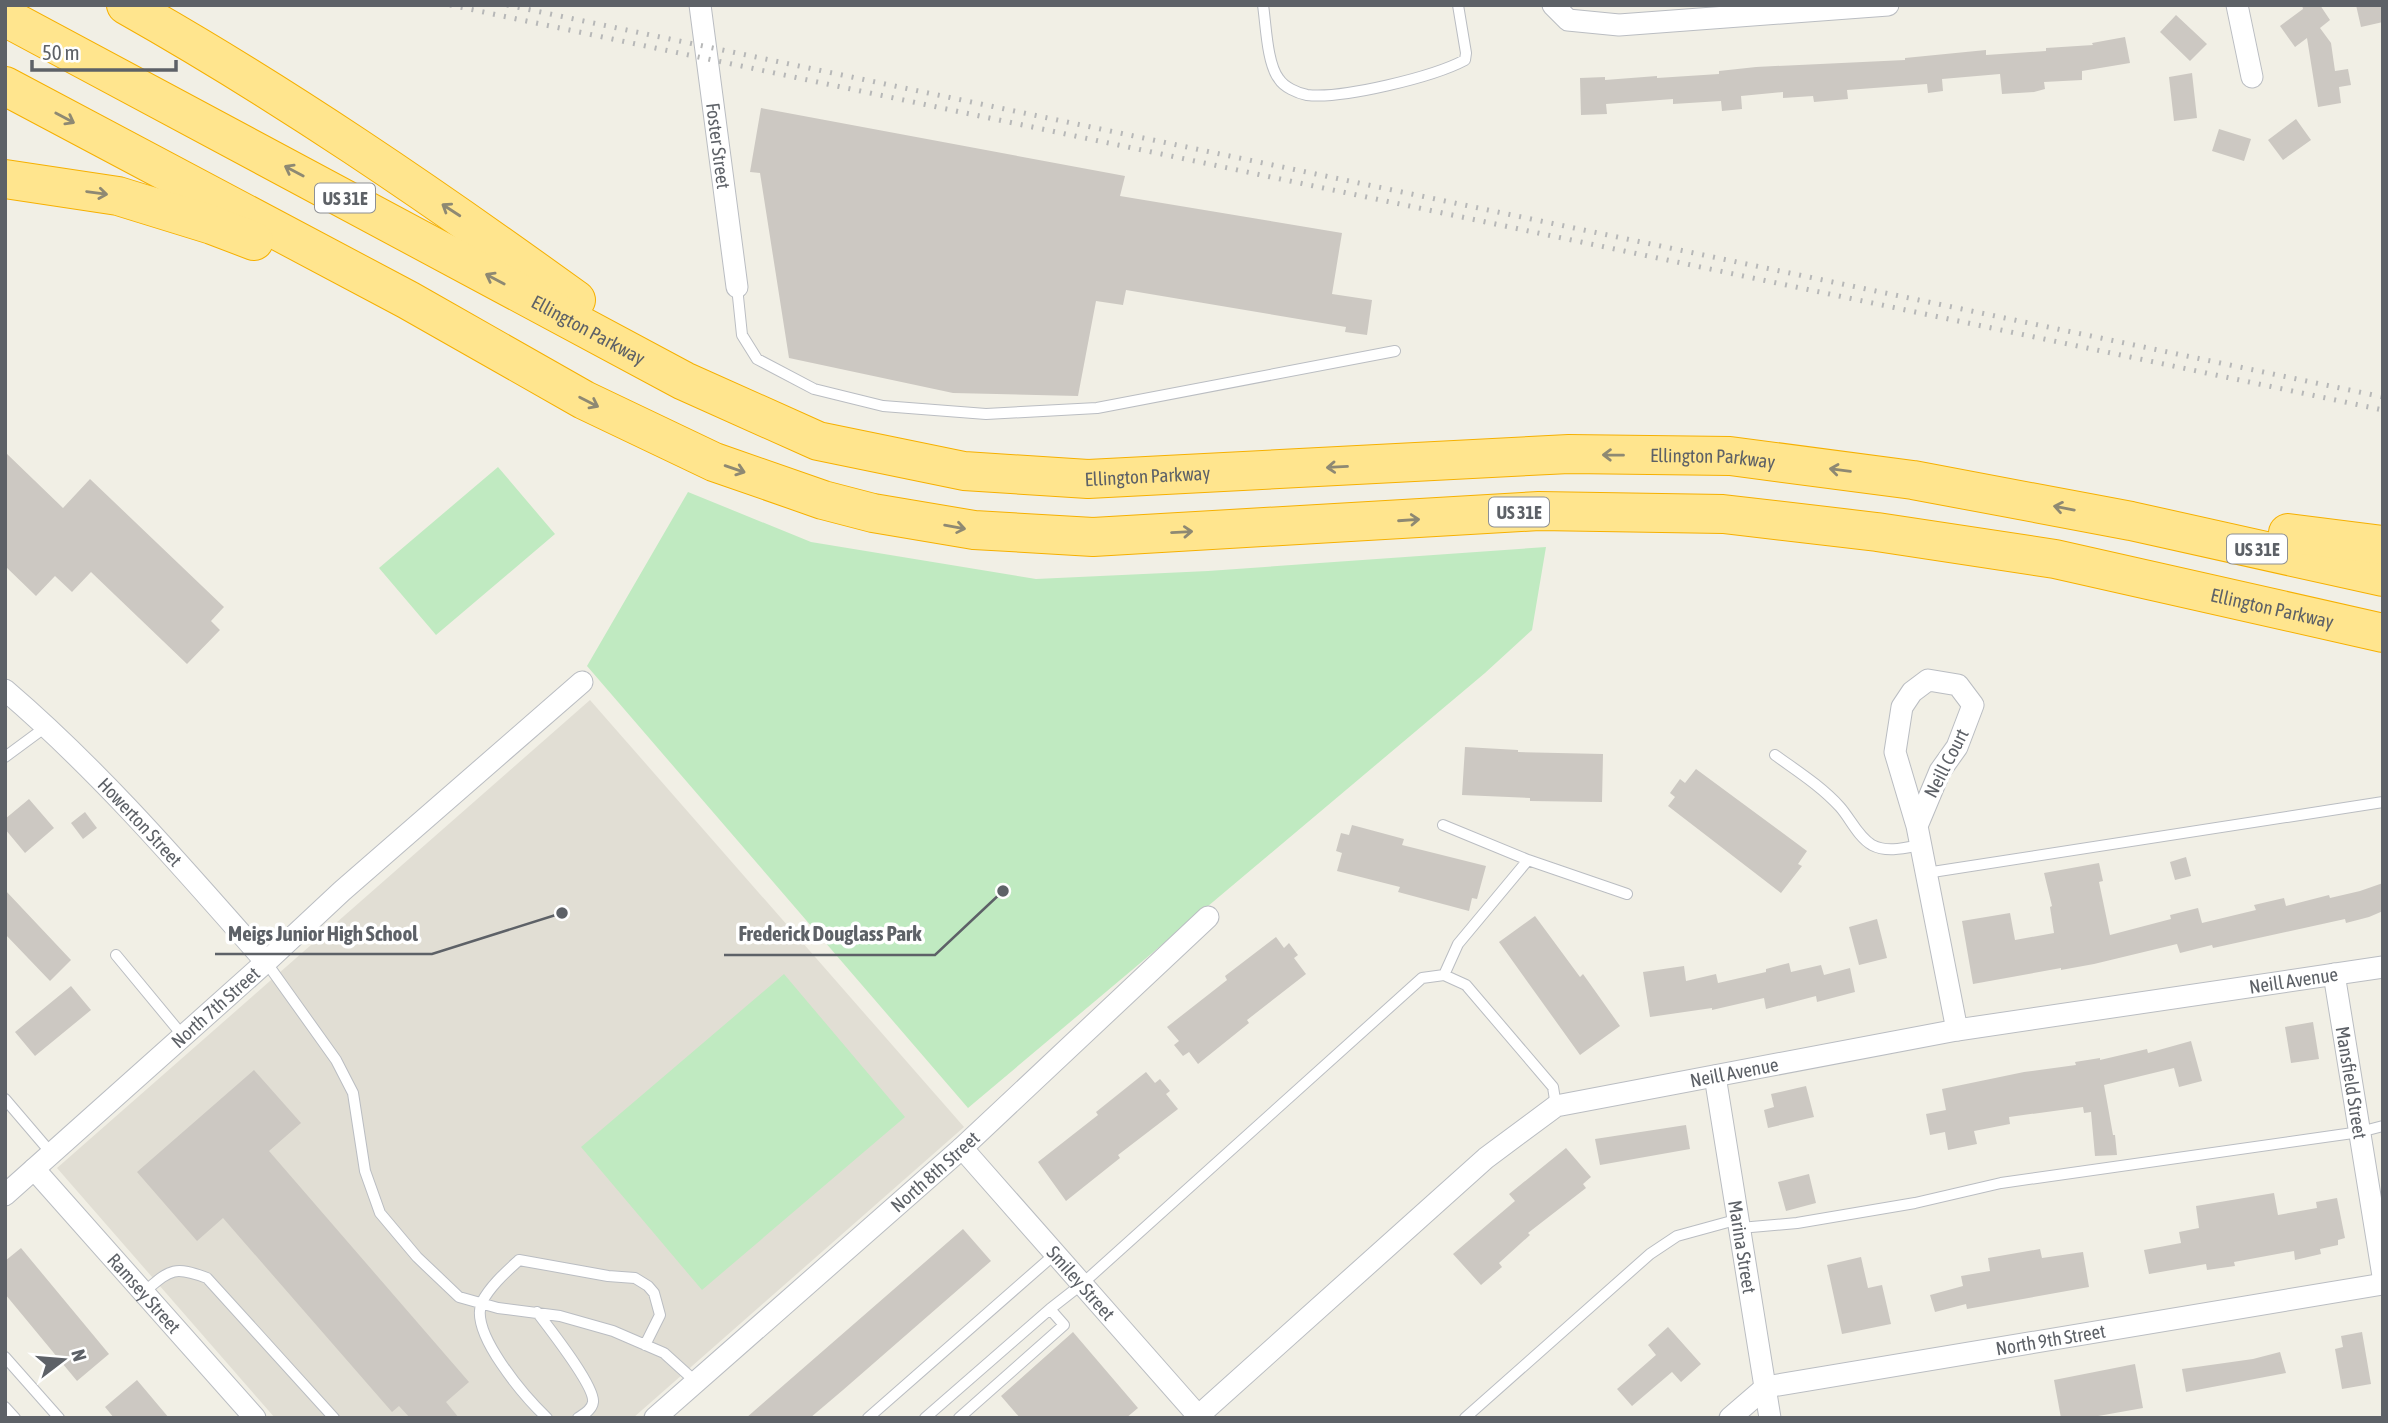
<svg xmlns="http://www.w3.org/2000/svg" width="2388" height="1423" font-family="'Asap Condensed',sans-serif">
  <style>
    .education { fill: #e1ded4 }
    .green { fill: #c0eac1 }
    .building { fill: #ccc8c2 }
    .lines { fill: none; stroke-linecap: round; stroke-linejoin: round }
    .service-casing { stroke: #babdc2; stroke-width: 12 }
    .minor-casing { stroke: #babdc2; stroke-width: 23 }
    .motorway-casing { stroke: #f6b000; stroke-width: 40 }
    .service { stroke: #fff; stroke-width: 10 }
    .minor { stroke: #fff; stroke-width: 21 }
    .motorway { stroke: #ffe58e; stroke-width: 38 }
    .rail { stroke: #b7b8b8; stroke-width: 5; stroke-dasharray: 2 9; stroke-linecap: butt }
    .oneway { stroke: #8e8973 }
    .labels { text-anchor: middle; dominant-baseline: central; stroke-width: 7; stroke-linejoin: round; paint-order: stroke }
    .shield { fill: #fff; stroke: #8e9095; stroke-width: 2 }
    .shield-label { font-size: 18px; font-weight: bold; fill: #5d6167 }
    .street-label { font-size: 19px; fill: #5d6167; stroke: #fff }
    .leader { fill: none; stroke: #5d6167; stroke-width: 2.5 }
    .callout-dot { fill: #5d6167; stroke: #fff; stroke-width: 2.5 }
    .callout-label { font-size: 21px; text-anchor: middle; font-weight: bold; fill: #5d6167; stroke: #fff; stroke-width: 7; stroke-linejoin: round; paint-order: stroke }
  </style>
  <rect width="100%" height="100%" fill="#f1efe5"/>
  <path class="education" d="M590,700L964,1127L633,1418H275L57,1168Z"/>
  <path class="green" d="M498,467L555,534L436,635L379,568Z
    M688,492L811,542L1036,579L1208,571L1546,547L1532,630L1485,673L968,1108L587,666Z
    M784,974L905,1117L702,1290L581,1147Z"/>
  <path class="building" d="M2302,5L2306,7L2320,5L2330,20L2320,28L2331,43L2335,71L2348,69L2351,85L2339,87L2341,103L2318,107L2307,38L2295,47L2280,26L2303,9Z
    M2356,5H2383V22L2361,27Z
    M2176,15L2207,44L2190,61L2160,32Z
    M2125,37L2130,63L2082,71V80L2044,82L2045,89L2034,92L2002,94L2000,74L1942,79L1943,91L1928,93L1927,84L1847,90L1848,99L1814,102L1813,96L1783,98V92L1741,96L1742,109L1722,111L1721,101L1673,104V99L1606,104L1607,114L1581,115L1580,78L1605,77V80L1657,76V78L1719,74V71L1756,67L1905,60V58L1986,50V55L2046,51V48L2093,45L2092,43Z
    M2192,73L2197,118L2174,121L2169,77Z
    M761,108L1125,176L1120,196L1342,233L1332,294L1372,300L1367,335L1345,332L1346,327L1126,290L1123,305L1096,301L1078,396L953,393L789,358L760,173L750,172Z
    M2296,119L2311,140L2283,160L2268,140Z
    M2219,129L2251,139L2244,161L2212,151Z
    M5,452L63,508L90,479L224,607L211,621L220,630L187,664L91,572L72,592L55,576L36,596L5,566Z
    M1465,747L1518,750V752L1603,754L1602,802L1530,801V798L1462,795Z
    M1696,769L1807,851L1798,864L1802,866L1781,893L1668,806L1675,797L1670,793L1680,779L1685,783Z
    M29,799L54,828L25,853L5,829V819Z
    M85,812L97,828L83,839L71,823Z
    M1352,825L1404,839L1402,845L1486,866L1477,899L1472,898L1469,911L1398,892L1400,887L1337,871L1342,853L1336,851L1341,833L1349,835Z
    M2186,857L2191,876L2175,880L2170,862Z
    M2099,863L2103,881L2099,882L2110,935L2171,919L2170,915L2198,908L2202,923L2256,910L2254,905L2284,898L2286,906L2329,895L2330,898L2360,891L2383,883V911L2369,917L2346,923L2345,919L2213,948L2212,945L2180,953L2177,944L2094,964L2061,970V968L1973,984L1962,921L2010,913L2015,940L2054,933L2050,907L2052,906L2044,873Z
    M5,890L71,960L50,981L5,934Z
    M1535,916L1580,977L1583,974L1620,1026L1580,1055L1499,942Z
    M1877,919L1887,958L1859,965L1849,927Z
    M1276,937L1284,948L1289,943L1298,955L1294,958L1306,974L1247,1020L1249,1023L1198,1064L1189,1052L1183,1056L1174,1045L1179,1041L1167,1027L1227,980L1225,976Z
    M1789,963L1791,972L1821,965L1824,975L1850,968L1855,992L1817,1002L1816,996L1766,1009L1764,998L1712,1010V1008L1650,1017L1643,972L1684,966L1686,981L1716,974L1718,983L1766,972V969Z
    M71,986L91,1010L35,1056L15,1032Z
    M2313,1022L2319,1059L2291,1063L2285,1027Z
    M2191,1041L2202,1081L2179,1087L2174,1068L2104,1085L2113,1135H2115L2117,1155L2095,1156L2091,1112L2084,1113L2083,1107L2009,1117L2010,1124L1974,1131L1977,1144L1948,1150L1945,1132L1930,1135L1926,1114L1946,1110L1942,1089L2024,1072L2076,1065L2075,1062L2100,1058V1060L2147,1049L2148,1053Z
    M254,1070L301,1123L269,1151L469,1382L446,1402L459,1418H410L399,1406L392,1412L223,1218L197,1241L137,1172Z
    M1146,1072L1155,1083L1160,1079L1170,1091L1166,1094L1178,1109L1118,1155L1120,1158L1066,1201L1038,1162L1098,1115L1096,1112Z
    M1806,1086L1814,1117L1768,1128L1764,1110L1774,1107L1771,1094Z
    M1686,1125L1690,1149L1600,1165L1595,1139Z
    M1566,1148L1591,1177L1583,1184L1586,1188L1528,1233L1530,1235L1499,1263L1502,1267L1481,1285L1453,1254L1515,1201L1509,1194Z
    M1809,1174L1816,1203L1786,1211L1778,1182Z
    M2274,1193L2278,1215L2317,1208L2316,1202L2337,1198L2345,1238L2338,1240V1245L2320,1249L2321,1254L2295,1260L2294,1251L2234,1262L2235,1266L2207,1270L2206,1264L2149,1274L2144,1250L2181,1243L2179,1232L2199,1228L2196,1206Z
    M963,1229L991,1261L843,1390L810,1418H746Z
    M21,1248L109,1354L77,1381L5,1294V1261Z
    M2040,1249L2042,1258L2083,1252L2089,1287L1967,1309L1966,1304L1935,1312L1930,1295L1963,1286L1961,1276L1990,1271L1988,1258Z
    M1861,1257L1868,1288L1882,1285L1891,1324L1842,1334L1827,1265Z
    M1668,1327L1701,1364L1681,1382L1672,1372L1632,1406L1617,1389L1656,1355L1648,1345Z
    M1073,1332L1138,1408L1126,1418H1020L1001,1396Z
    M2362,1332L2371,1384L2342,1389L2335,1349L2343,1347L2341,1336Z
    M2280,1352L2286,1373L2186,1392L2182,1369L2253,1359Z
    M2135,1364L2143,1408L2087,1418H2061L2054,1380Z
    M137,1380L169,1418H114L105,1407Z"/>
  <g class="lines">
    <g class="service-casing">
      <path id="service" d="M1263,5C1266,25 1267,64 1279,79C1284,87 1297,93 1307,95C1343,99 1433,77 1465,60L1466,53L1458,5
        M737,287L742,335L757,359L814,389L883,406L986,414L1097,408L1395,351
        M1775,755C1797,771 1821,786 1840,807C1850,818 1858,837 1872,845C1887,853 1905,848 1920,845
        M5,757L47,726
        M1443,825L1528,860
        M1926,873L2383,802
        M116,955L183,1036
        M266,962L336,1060L353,1093L365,1171L380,1213L417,1257L459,1297L498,1308L560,1316L613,1331L664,1353L696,1382
        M1444,975L1458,944L1528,860L1627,894
        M5,1099L52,1154
        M1740,1228L1797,1223L1915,1203L2001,1183L2360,1132L2383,1126
        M144,1292C170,1270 173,1265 207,1278L334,1418
        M537,1312C549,1328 595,1386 593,1402C592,1410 584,1414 578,1418
        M5,1357L59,1418
        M5,1407L15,1418
        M547,1418C526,1398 468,1332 482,1302C490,1286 506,1272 519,1260L608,1276L635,1278L648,1286L654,1293L660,1315L645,1345
        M868,1418L1055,1254
        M925,1418L1050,1309
        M959,1418L1064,1325L1050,1309L1082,1284L1422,978L1444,975L1466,985L1553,1087L1556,1106
        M1465,1418L1650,1254L1677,1236L1739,1219"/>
    </g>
    <g class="minor-casing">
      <g id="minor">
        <path id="s1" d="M700,5L737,287"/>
        <path d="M1553,5L1568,20L1619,25L1888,5"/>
        <path d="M2237,5L2252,77"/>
        <path id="s2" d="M5,690C101,772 183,868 266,962"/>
        <path d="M1917,826L1895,752L1902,707L1912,692L1928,680L1958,685L1973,705L1957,747L1940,771L1917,826L1957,1030"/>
        <path id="s3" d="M2334,974L2383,1276"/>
        <path id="s4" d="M1715,1076L1770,1418"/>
        <path id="s5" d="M962,1148L1200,1418"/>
        <path id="s6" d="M34,1169L255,1418"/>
        <path id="s7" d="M5,1195L266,962L342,891L582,682"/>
        <path id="s8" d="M655,1418L962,1148L1208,917"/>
        <path id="s9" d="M1196,1418L1486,1158L1556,1106L1957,1030L2383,967"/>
        <path id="s10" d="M1730,1418L1766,1387L2383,1284"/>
      </g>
    </g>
    <g class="motorway-casing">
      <g id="motorway">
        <path d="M126,5C282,93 431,195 576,300"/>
        <path id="s11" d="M5,17L684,381L818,441L964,471L1088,479L1569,454L1730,456L1913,480L2131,521L2383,577"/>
        <path id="s12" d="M5,86L408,300L584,400L714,462L823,500L873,513L974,530L1093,537L1539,511L1723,514L1877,532L2055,559L2383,633"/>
        <path d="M5,179L118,196L212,225L254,241"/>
        <path d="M2288,533L2383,545"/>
      </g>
    </g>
    <use href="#service" class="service"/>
    <use href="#minor" class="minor"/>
    <use href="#motorway" class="motorway"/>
    <path class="rail" d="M450,5L2383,410
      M507,5L2383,397"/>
  </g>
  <defs><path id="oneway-shaft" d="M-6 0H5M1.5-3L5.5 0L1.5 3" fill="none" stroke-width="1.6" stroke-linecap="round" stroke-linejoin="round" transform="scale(1.75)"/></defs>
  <g class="oneway">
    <use href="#oneway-shaft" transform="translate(65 118) rotate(28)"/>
    <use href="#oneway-shaft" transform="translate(294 171) rotate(-152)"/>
    <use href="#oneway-shaft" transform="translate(97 193) rotate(8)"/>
    <use href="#oneway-shaft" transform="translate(451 210) rotate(-147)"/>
    <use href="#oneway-shaft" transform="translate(495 279) rotate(-152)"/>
    <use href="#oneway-shaft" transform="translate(589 402) rotate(27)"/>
    <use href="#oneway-shaft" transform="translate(1613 455) rotate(-179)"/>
    <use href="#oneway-shaft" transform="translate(1337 467) rotate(177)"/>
    <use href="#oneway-shaft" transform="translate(735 469) rotate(19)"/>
    <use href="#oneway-shaft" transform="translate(1840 470) rotate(-173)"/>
    <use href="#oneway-shaft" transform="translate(2064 508) rotate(-169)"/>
    <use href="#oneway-shaft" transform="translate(1409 520) rotate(-4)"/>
    <use href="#oneway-shaft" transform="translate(955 527) rotate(10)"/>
    <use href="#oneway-shaft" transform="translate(1182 532) rotate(-3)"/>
  </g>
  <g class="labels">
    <g class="shield">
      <rect x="315" y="183.5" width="60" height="29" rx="5"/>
      <rect x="1489" y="497.5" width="60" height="29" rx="5"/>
      <rect x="2227" y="534.5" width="60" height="29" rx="5"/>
    </g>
    <g class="shield-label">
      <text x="345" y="198">US 31E</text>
      <text x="1519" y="512">US 31E</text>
      <text x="2257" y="549">US 31E</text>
    </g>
    <g class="street-label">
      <text stroke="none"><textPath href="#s1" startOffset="142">Foster Street</textPath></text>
      <text stroke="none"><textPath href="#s11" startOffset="662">Ellington Parkway</textPath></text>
      <text stroke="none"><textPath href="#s11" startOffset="1816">Ellington Parkway</textPath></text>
      <text stroke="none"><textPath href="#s11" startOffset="1250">Ellington Parkway</textPath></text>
      <text stroke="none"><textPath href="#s12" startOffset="2380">Ellington Parkway</textPath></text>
      <text transform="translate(1946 763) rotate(-63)">Neill Court</text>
      <text stroke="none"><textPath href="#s2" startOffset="189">Howerton Street</textPath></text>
      <text stroke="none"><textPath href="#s9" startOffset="1225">Neill Avenue</textPath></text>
      <text stroke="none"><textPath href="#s7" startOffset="282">North 7th Street</textPath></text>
      <text stroke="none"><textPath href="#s9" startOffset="658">Neill Avenue</textPath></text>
      <text stroke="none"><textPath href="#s3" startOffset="110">Mansfield Street</textPath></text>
      <text stroke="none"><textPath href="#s8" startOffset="373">North 8th Street</textPath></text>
      <text stroke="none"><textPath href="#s4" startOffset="173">Marina Street</textPath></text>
      <text stroke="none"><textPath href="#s5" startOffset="180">Smiley Street</textPath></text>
      <text stroke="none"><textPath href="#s6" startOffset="166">Ramsey Street</textPath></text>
      <text stroke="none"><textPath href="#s10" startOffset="336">North 9th Street</textPath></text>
    </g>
  </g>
  <path class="leader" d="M562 913L432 954H215M1003 891L935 955H724"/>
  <g class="callout-dot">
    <circle cx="562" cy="913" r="7"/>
    <circle cx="1003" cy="891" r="7"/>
  </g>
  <g class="callout-label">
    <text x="323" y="941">Meigs Junior High School</text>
    <text x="830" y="941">Frederick Douglass Park</text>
  </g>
  <rect width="2388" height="1423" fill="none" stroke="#5d6167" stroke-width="14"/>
  <g transform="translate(63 1360) rotate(74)" stroke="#ffffff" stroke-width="5" paint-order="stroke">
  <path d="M0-5L12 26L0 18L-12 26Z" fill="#5d6167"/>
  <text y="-10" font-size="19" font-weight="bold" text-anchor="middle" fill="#5d6167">N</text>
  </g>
  <path d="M32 60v10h144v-10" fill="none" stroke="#5d6167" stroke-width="3.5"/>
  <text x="42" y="60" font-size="21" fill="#5d6167" stroke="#ffffff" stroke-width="5" paint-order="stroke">50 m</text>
</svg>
